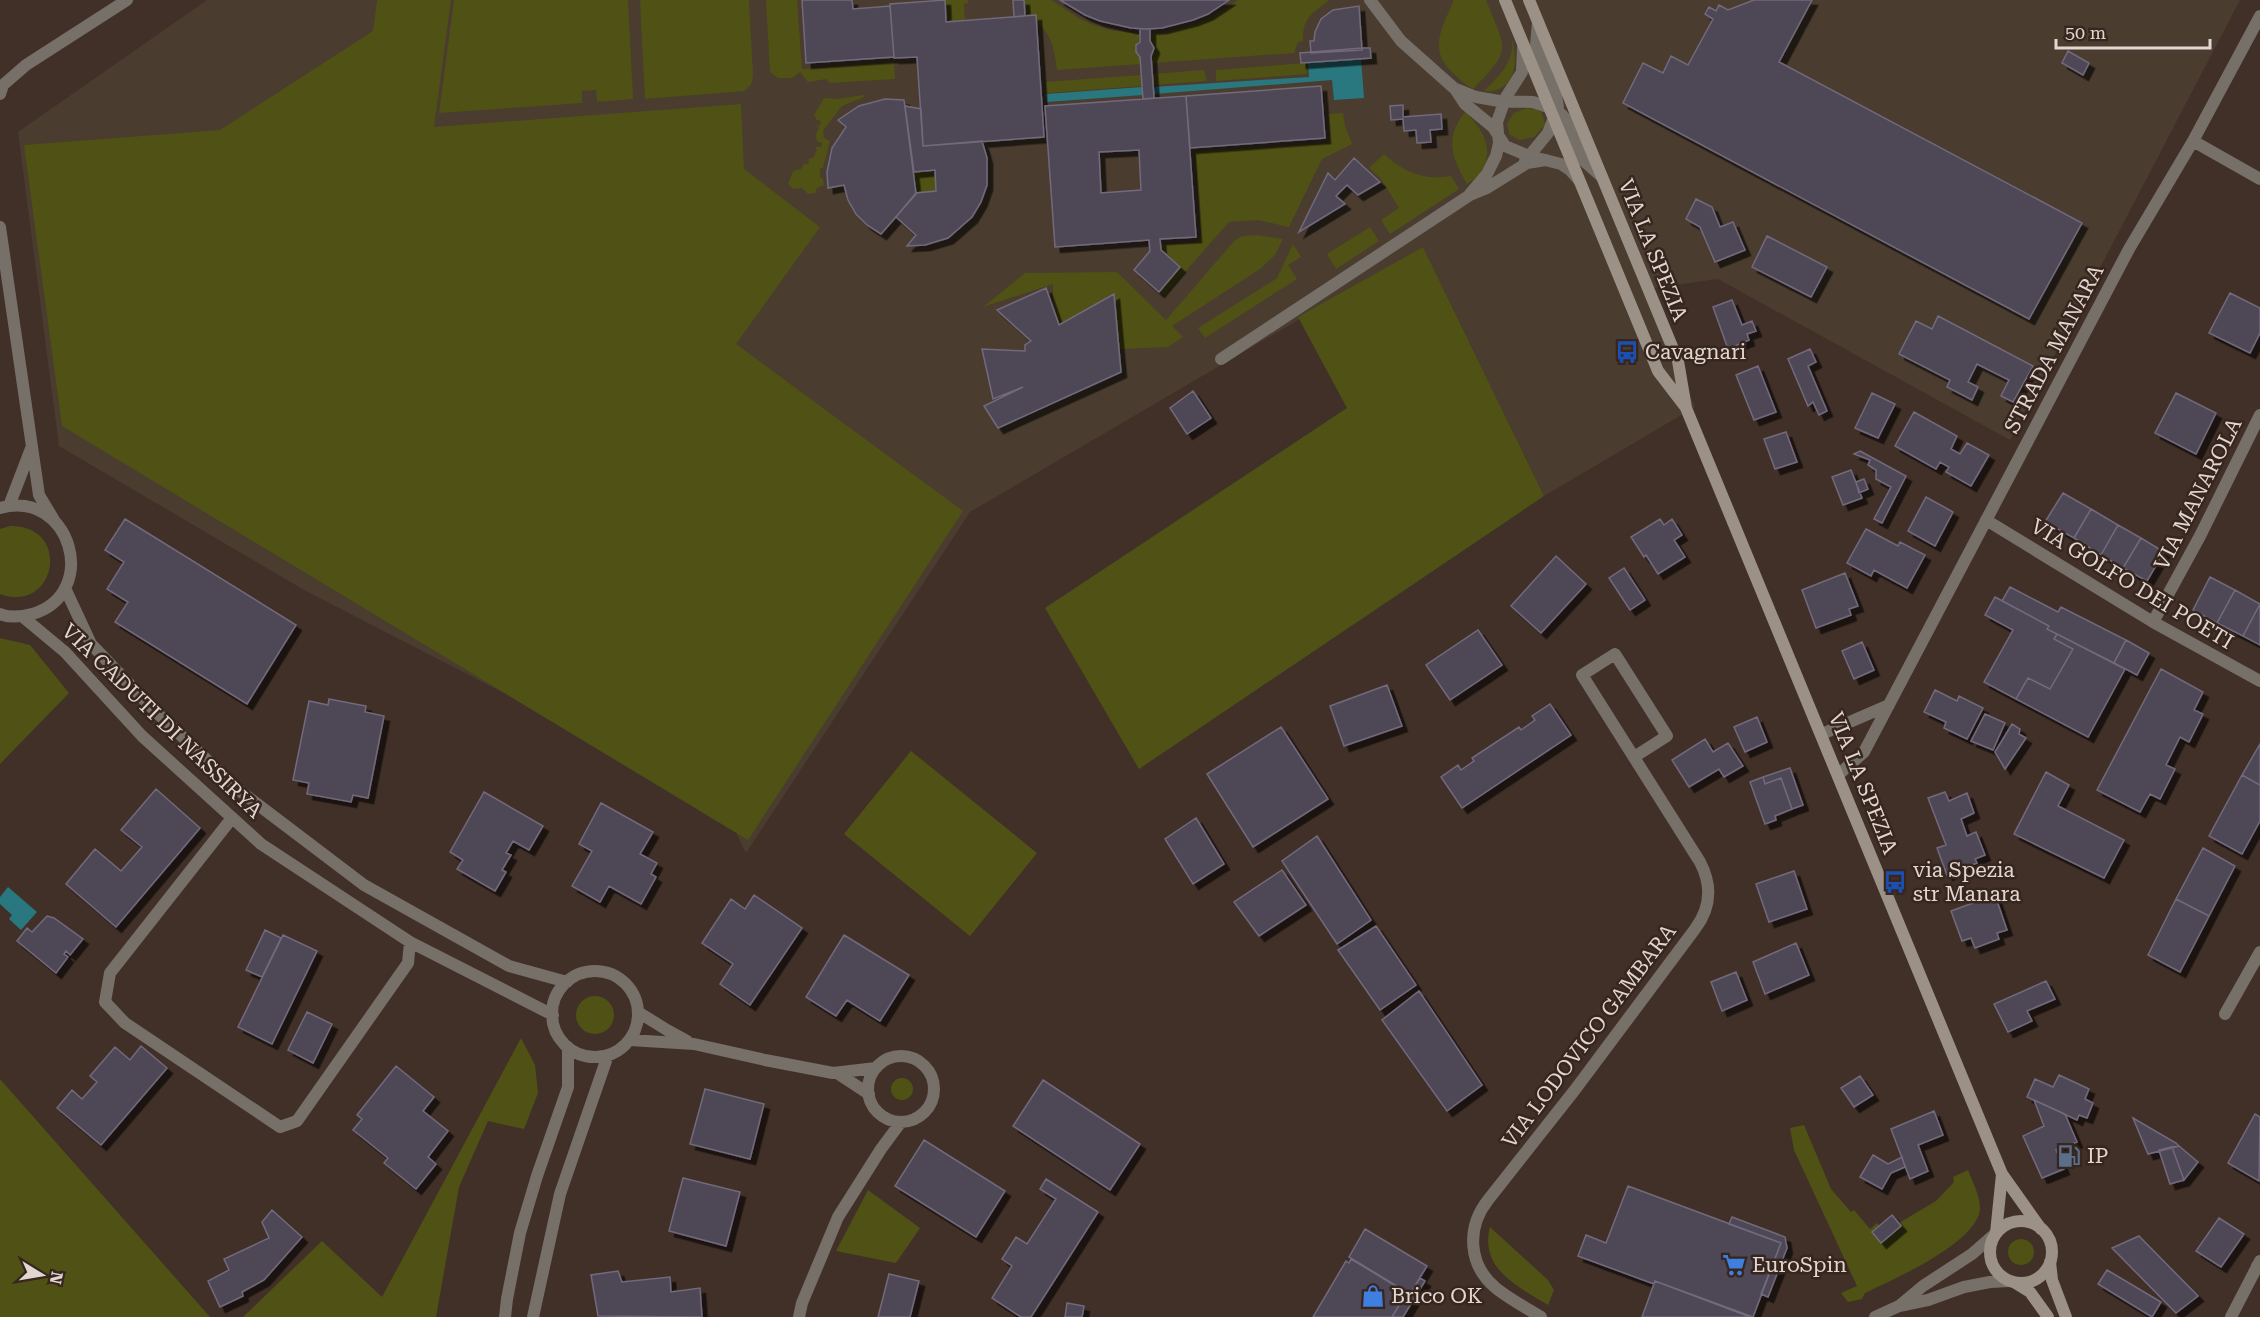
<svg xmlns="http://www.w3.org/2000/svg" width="2260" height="1317" font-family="'Roboto Serif',serif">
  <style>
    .commercial { fill: #4a3c2f }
    .green { fill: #505115 }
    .water { fill: #29777f }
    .building { fill: #4e4757; stroke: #726a7c; stroke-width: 1.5; fill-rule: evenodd; filter: url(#shadow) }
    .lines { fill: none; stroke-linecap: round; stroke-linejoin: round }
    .pedestrian { stroke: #767069; stroke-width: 12 }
    .minor { stroke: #767069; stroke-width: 12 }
    .tertiary { stroke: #767069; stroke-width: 12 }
    .secondary { stroke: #9b9186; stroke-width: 12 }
    .labels { text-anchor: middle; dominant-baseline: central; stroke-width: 5; stroke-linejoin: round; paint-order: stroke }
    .street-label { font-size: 21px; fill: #e2d6d1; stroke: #36261e }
    .poi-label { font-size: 21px; fill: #e2d6d1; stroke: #36261e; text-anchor: start }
  </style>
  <defs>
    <filter id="shadow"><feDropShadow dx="5.5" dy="5.5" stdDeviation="0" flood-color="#0009"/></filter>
  </defs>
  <rect width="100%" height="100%" fill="#413028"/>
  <path class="commercial" d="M207,0H2240L2010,440L1718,279L1647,289L1695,407L1544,496L1423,247L970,512L746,853L726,812L698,793L304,590L59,446L18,132Z"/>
  <path class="green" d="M377,0H451L434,127L741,104L744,169L820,227L736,344L963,511L748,840L62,426L24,145L220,130L373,31Z
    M454,0H628L633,99L597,102L596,90L582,91V103L439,113Z
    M640,0H749L753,76L751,85L744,91L645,99Z
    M766,0H797L802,69L894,62L895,79L830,83L826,79L808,82L800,72L792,78H778L770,72Z
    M945,0H968V3L964,4L965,21L946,22Z
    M1024,0H1051L1080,19L1094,25L1109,30L1140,34L1136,52L1140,57L1141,64L1057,70C1054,45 1050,27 1025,16Z
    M1238,0H1329C1313,13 1302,18 1303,41L1298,42L1294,53L1152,63L1151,56L1154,48L1150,41V34C1184,30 1211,21 1238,0Z
    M1454,0H1486C1506,50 1513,49 1473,89C1466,85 1460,80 1454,74C1427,50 1442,28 1454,0Z
    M1512,39C1519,61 1515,94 1484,91C1500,75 1514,63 1512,39Z
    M1306,63L1307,74L1216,81V70Z
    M1204,70L1207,81L1153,85L1152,74Z
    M1141,75L1142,86L1047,93L1045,82Z
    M864,95V97L842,106L823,131L824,138L830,141L823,168L820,169V177L823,179L824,185L817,188L815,193L808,194L802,188L793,189L788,184L793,171L801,169L804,164H809L808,159L813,158L817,150L815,147H821L822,143L818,142L815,136L819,128L816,124L820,126L821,121L817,120L814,115L824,98L837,99Z
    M1527,108L1536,109L1542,113L1545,125L1534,137L1519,140L1509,134L1507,123L1514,113Z
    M1465,112C1489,133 1499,164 1467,184C1452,158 1444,138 1465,112Z
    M1343,113L1345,126L1352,144L1322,159L1289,227L1258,220L1229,222L1164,296L1159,292L1180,267L1161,250V245L1197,242L1201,236L1195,152L1327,143L1330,140L1328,114Z
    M1384,154C1403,172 1425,181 1451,176L1459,189L1390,234L1381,220L1399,208L1381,179L1369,168Z
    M935,170L936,191L916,193L914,172Z
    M1370,227L1379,241L1336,269L1327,254Z
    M1256,235L1283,239L1275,255L1260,269L1172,326L1183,337L1168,347L1119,349L1114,294L1059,325L1053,307V284L983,307L1025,273L1117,272L1166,320L1235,240L1243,236Z
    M1293,244L1301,257L1288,265L1297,279L1205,338L1198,328L1277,278Z
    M1423,247L1544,496L1139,769L1045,608L1347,408L1298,317Z
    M10,526C73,525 56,615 0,594V529Z
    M0,638L30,645L69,693L0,764Z
    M911,751L1037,853L970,936L844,834Z
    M576 1015a19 19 0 1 1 38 0a19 19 0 1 1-38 0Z
    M521,1038L535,1065L538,1093L524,1129L488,1121L459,1187L436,1317H243L322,1241L382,1297Z
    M891 1089a11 11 0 1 1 22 0a11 11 0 1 1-22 0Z
    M0,1079L210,1317H0Z
    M1804,1125L1831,1189L1851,1212L1854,1210L1870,1229L1877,1223L1880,1226L1872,1232L1881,1243L1901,1226L1899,1223L1936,1201L1954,1182L1953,1177L1968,1170C1972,1181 1981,1197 1980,1210C1975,1244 1894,1279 1865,1293L1862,1299L1848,1302L1841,1293L1857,1286L1794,1150L1790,1128Z
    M868,1190L920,1228L896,1263L836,1251Z
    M1490,1227L1548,1280L1554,1290L1548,1305C1519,1287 1479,1269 1490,1227Z
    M2008 1252a13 13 0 1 1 26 0a13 13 0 1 1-26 0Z"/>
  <path class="water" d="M1361,59L1364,98L1334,100L1332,80L1154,94L1153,87L1309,77L1308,63Z
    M1142,87L1143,95L1047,102L1046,94Z
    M8,887L37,912L21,930L9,919L12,915L0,904V897Z"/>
  <path class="building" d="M802,0H852L853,9L890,6L894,57L806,63Z
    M945,0L946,22L1036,15L1044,137L923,146L917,57L894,58L890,4Z
    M1013,0H1024L1025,16L1014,17Z
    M1060,0H1229L1208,14L1193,20L1162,28L1146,29L1131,28L1100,21L1085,15Z
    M1754,0H1812L1779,62L2082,223L2029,319L1623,103L1643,63L1663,73L1671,56L1688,65L1713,19L1705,14L1709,7L1716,11L1719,5L1728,10Z
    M1359,6L1362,50L1311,53L1310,41H1314L1315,32L1321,19L1333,10Z
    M1140,29H1150V41L1154,48L1151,56L1154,98L1143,99L1140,57L1136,52V45L1140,42Z
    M1362,48H1370L1371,58L1301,63L1300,53Z
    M2068,51L2089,63L2083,75L2062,63Z
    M1321,86L1325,138L1190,148L1186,96Z
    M1186,96L1196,237L1160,239L1161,250L1180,267L1159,292L1134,270L1150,251L1149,240L1055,247L1045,106ZM1139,150L1141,190L1101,193L1099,152Z
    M885,99L904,100L916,194L881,234L867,225L856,214L848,200L844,185L828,188L827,172L832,148L846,127L838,120L859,106Z
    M1403,105V117L1441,114L1442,129L1430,130L1431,142L1417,143L1416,130L1404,131L1403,119L1391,120L1390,106Z
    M905,106L921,109L923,146L982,141L987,158V185L981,202L972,217L948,238L925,245L907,246L916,235L896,217L916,193L936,191L935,170L914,172Z
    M1354,158L1380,182L1358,195L1347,185L1336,196L1345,204L1299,232L1328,173L1335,180Z
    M1696,199L1712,207L1720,227L1733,222L1745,250L1715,262L1700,227L1686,219Z
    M1767,236L1827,267L1811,297L1752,267Z
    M1046,288L1059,325L1114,294L1121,372L998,428L984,406L1023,387L993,399L982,349L1025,351V345L1031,341L997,310Z
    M2230,293L2260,308V333L2250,353L2209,333Z
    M1732,300L1742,325L1752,321L1756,331L1747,334L1749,340L1728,349L1713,307Z
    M1938,316L2033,366L2013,402L2001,396L2009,380L1977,364L1968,382L1978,387L1972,400L1947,387L1950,380L1899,354L1916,321L1932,329Z
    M1810,349L1816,362L1808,366L1827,411L1819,415L1813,402L1808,406L1788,359Z
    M1758,366L1776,412L1754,420L1736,375Z
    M1193,391L1211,418L1187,434L1170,408Z
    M1872,393L1895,404L1878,438L1855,428Z
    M2176,393L2216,413L2196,454L2155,433Z
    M1914,412L1957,436L1951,449L1960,454L1967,443L1989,455L1971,486L1946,472L1949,467L1940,462L1936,469L1895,446Z
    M1786,432L1797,462L1775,469L1764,439Z
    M1860,451L1906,476L1882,523L1874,519L1891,487L1876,479V470L1868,465L1870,460L1854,454Z
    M1851,470L1862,498L1843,505L1832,477Z
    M1864,479L1868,489L1859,493L1856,482Z
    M2063,493L2091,509L2074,538L2045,522Z
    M1926,497L1953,512L1935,546L1908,531Z
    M2091,509L2118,525L2101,555L2074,538Z
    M125,519L296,625L247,704L115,622L128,602L107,589L124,562L105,550Z
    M1660,519L1664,525L1672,519L1682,535L1674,540L1685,557L1658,574L1646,555L1644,557L1631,537Z
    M2118,525L2141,538L2123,568L2101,555Z
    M1866,529L1898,546L1900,542L1925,555L1907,588L1874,570L1871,576L1847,563Z
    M2141,538L2164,552L2147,581L2123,568Z
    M1556,556L1586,584L1541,633L1511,606Z
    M1624,568L1645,600L1630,610L1609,578Z
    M1845,573L1858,606L1849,609L1851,615L1816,628L1802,590Z
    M2210,577L2235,590L2217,623L2193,610Z
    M2010,587L2058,612L2061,607L2126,640L2114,663L2047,629L2049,626L2002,601Z
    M2235,590L2260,604L2243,636L2217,623Z
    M1995,597L2049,626L2047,629L2057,634L2054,639L2073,649L2050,689L2028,678L2016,699L1984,682L2013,630L1985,615Z
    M2260,604V645L2243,636Z
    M1478,630L1502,665L1450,700L1426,665Z
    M2057,634L2125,669L2088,737L2016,699L2028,678L2050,689L2073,649L2054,639Z
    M2126,640L2149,653L2137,675L2114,663Z
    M1862,642L1874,670L1854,679L1842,651Z
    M2161,669L2203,692L2194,710L2203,714L2189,742L2180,737L2166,765L2175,769L2160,799L2150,794L2140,812L2097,790Z
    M1387,685L1402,726L1344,746L1330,706Z
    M1935,690L1957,701L1959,696L1983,708L1967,739L1944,728L1946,722L1924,712Z
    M329,699L366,706L365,712L384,716L368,798L353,795L351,802L307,794L309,783L293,780L309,701L328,705Z
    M1550,704L1571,735L1462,808L1441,777L1458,765L1461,770L1474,761L1472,758L1519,727L1521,730L1535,720L1532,716Z
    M1985,714L2005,723L1993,750L1971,741Z
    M1757,717L1767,742L1745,752L1734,727Z
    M2012,724L2020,729L2019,734L2026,738L2005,769L1995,752Z
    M1281,727L1328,799L1253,847L1207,774Z
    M1705,739L1713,752L1728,743L1743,766L1724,777L1719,769L1689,787L1672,760Z
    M2260,744V785L2242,775Z
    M1790,768L1803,805L1792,809L1781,778L1765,784L1763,777Z
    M2046,772L2069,785L2058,806L2124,840L2104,878L2014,834Z
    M2242,775L2260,785V821L2242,854L2209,836Z
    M1763,777L1765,784L1781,778L1792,809L1775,816L1776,820L1765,824L1750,782Z
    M156,789L200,828L116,927L66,884L95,849L121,871L142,847L121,830Z
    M484,792L543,826L529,850L513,841L506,853L511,855L502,870L506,872L495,891L457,869L463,860L450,852Z
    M1945,792L1949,801L1967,793L1974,813L1961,819L1967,836L1976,832L1985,855L1975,859L1977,863L1947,875L1937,848L1946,845L1928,798Z
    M601,803L653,832L640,854L657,863L651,874L656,877L641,904L609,886L600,902L572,886L592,851L579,844Z
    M1196,818L1224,864L1193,884L1165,839Z
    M1317,836L1371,920L1337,944L1282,861Z
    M2203,848L2235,866L2209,916L2176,899Z
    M1282,870L1306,905L1259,936L1234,902Z
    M1794,871L1807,909L1769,922L1756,884Z
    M754,895L802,928L750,1005L720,984L733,964L702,943L731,899L745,909Z
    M1995,895L2007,930L1997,933L1999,939L1975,948L1971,938L1962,941L1951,911Z
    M2176,899L2209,916L2180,972L2148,955Z
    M47,916L54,918L83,939L70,955L66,951L64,954L68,957L56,973L17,941L27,928L32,932Z
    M1376,926L1416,985L1380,1010L1338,950Z
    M265,930L281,938L262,977L246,970Z
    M283,935L317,951L272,1044L238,1027Z
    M844,935L909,975L880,1021L847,1000L836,1016L806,997Z
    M1796,943L1809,975L1765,994L1753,962Z
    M1736,972L1747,1000L1722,1011L1711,982Z
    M2046,981L2055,999L2027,1011L2032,1021L2008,1032L1994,1004Z
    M1419,991L1482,1085L1447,1111L1382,1020Z
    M307,1012L332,1024L313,1063L288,1050Z
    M141,1046L167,1068L101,1145L57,1108L72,1090L82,1099L97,1082L90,1076L115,1047L130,1060Z
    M396,1066L434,1097L423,1111L448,1131L428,1157L436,1164L416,1189L384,1163L388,1158L353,1130L362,1119L357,1115Z
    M2059,1075L2089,1089L2085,1099L2093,1103L2087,1118L2079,1115L2077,1120L2027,1097L2035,1079L2053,1087Z
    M1860,1076L1873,1095L1854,1107L1841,1088Z
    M1043,1080L1140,1144L1110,1190L1013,1126Z
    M705,1089L764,1104L750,1159L690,1144Z
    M2034,1100L2065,1114L2077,1142L2056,1150L2064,1169L2042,1178L2023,1136L2044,1126Z
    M1934,1111L1943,1135L1918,1145L1928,1171L1910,1179L1891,1129Z
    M2255,1114L2260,1117L2259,1181L2228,1163Z
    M2133,1118L2176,1143L2179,1146L2148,1154Z
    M924,1140L1005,1191L976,1237L895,1186Z
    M2179,1146L2198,1162L2184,1180L2172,1147Z
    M2172,1147L2184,1180L2170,1184L2159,1150Z
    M1873,1155L1888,1164L1902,1157L1905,1167L1891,1173L1882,1189L1860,1177Z
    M683,1178L740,1192L726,1246L669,1231Z
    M1046,1179L1098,1212L1031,1317H1021L992,1298L1012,1266L1002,1259L1016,1237L1027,1244L1056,1199L1040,1189Z
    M1628,1186L1781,1243L1753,1317L1655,1281L1654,1284L1578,1256L1586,1235L1606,1243Z
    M272,1210L302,1237L264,1280L242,1292L243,1296L220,1307L208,1281L229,1270L224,1259L269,1238L262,1222Z
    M1892,1215L1901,1226L1881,1243L1872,1232Z
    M1732,1217L1785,1237L1787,1248L1768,1297L1761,1294L1781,1243L1729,1224Z
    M2219,1218L2244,1234L2221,1267L2196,1251Z
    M1365,1229L1427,1266L1410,1294L1349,1257Z
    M2139,1236L2198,1296L2176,1313L2112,1248Z
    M1351,1259L1404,1291L1402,1295L1404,1297L1392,1317H1313L1346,1261L1349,1263Z
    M2107,1270L2161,1302L2152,1317L2098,1284Z
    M618,1271L622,1282L670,1277L671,1292L700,1288L702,1317L598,1316L591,1275Z
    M889,1274L919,1281L910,1317H878Z
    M1420,1278L1425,1281L1403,1317H1392L1404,1297L1402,1295L1404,1291L1410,1294Z
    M1655,1281L1750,1317H1642Z
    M1067,1303L1084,1306L1082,1317H1065Z"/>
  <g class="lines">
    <path class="pedestrian" d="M2231,1317L2260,1261"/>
    <path class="minor" d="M1370,0L1401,41L1455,89L1465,104L1493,127L1505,146L1529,156L1561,164L1570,170L1578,179
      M1456,89L1476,97L1499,101L1533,102L1557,110L1565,118L1584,161L1601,176
      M0,94L3,85L26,65L127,0
      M2193,141L2260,179
      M1525,161L1548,133L1558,107L1556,95L1536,45L1538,22
      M1470,194L1487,174L1496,156L1499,143L1497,122L1506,97L1522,72L1523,47
      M0,227L39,495L54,520
      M1221,359L1470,195L1487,188L1527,163L1546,160
      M9,506L32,446
      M0,508C71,488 101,594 32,614C21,617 10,618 0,614
      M1986,520L2153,622L2260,681
      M65,588L91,644L156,712L240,791L364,885L509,966L567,982
      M23,617L65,652L142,736L261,844L410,942L553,1015
      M2153,622L2200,536L2260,415
      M1822,734L1889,705
      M1838,775L1864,752L2129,249L2193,141L2260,16
      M232,818L110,973L105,1002L125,1023L280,1127L297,1121L396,980L408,963L410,942
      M552 1014a43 43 0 1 1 86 0a43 43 0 1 1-86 0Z
      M638,1012L667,1030L687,1041
      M2225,1014L2260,952
      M630,1040L694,1044L765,1060L833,1073L876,1068
      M868 1089a33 33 0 1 1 66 0a33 33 0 1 1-66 0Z
      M837,1073L869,1094
      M2257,1266L2260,1267
      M505,1317L507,1299L520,1233L537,1176L568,1087V1047
      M533,1317L560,1194L608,1055
      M799,1317L802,1303L838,1217L881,1149L901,1122
      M1541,1317C1526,1308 1510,1299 1497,1289C1468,1266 1466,1228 1488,1200L1574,1091L1695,929C1711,908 1712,885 1700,862L1582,675L1615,654L1667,736L1634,757"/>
    <path class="tertiary" d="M1899,1306L1923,1286L1972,1254L1996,1233
      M1875,1317L1899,1306L1928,1300L1964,1287L1990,1282L2009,1281"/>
    <path class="secondary" d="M1505,0L1658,371L1684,405
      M1529,0L1678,361L1686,408L2002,1174L2041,1229
      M1990 1252a31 31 0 1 1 62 0a31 31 0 1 1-62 0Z
      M1996,1233L2002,1174
      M2050,1262L2052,1280L2066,1317
      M2017,1284L2030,1292L2048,1317"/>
  </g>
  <defs>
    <g id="bus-bare" transform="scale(1.8)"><path d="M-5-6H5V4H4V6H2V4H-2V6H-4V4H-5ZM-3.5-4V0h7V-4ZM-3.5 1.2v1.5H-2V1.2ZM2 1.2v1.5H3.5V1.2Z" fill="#1a4fb4" stroke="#36261e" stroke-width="2.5" paint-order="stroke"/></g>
    <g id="fuel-bare" transform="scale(1.8)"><path d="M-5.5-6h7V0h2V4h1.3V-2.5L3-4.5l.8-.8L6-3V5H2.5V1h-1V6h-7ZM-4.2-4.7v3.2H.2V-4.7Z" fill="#5c6f8a" stroke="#36261e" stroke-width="2.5" paint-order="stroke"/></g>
    <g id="supermarket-bare" transform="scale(1.8)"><path d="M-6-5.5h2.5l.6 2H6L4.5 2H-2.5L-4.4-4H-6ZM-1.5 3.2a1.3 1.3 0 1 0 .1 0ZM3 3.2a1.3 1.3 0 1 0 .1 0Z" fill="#3f7fe0" stroke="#36261e" stroke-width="2.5" paint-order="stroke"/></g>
    <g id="shop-bare" transform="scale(1.8)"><path d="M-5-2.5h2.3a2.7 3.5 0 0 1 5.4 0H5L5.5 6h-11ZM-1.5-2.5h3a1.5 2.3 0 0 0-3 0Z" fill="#3f7fe0" stroke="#36261e" stroke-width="2.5" paint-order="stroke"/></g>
  </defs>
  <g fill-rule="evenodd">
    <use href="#bus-bare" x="1627" y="352"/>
    <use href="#bus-bare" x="1895" y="882"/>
    <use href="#fuel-bare" x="2069" y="1156"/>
    <use href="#supermarket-bare" x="1734" y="1265"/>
    <use href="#shop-bare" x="1373" y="1296"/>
  </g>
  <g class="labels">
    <g class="street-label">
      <text transform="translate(1653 250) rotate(68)">VIA LA SPEZIA</text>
      <text transform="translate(2054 349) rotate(-62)">STRADA MANARA</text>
      <text transform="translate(2198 494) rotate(-63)">VIA MANAROLA</text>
      <text transform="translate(2132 584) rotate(31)">VIA GOLFO DEI POETI</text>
      <text transform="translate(162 721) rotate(44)">VIA CADUTI DI NASSIRYA</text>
      <text transform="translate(1863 783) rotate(68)">VIA LA SPEZIA</text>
      <text transform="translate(1589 1036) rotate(-53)">VIA LODOVICO GAMBARA</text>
    </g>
    <g class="poi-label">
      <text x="1645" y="352">Cavagnari</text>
      <text x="1913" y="870">via Spezia<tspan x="1913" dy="24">str Manara</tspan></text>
      <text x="2087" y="1156">IP</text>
      <text x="1752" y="1265">EuroSpin</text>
      <text x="1391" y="1296">Brico OK</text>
    </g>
  </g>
  <g transform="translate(42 1275) rotate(101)" stroke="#36261e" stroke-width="4.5" paint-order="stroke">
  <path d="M0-4.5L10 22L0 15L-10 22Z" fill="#e2d6d1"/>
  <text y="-9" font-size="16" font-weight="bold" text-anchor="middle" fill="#e2d6d1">N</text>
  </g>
  <path d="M2056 39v9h154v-9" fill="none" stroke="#e2d6d1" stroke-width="3"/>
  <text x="2065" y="39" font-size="18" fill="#e2d6d1" stroke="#36261e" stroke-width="4.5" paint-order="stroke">50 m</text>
</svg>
